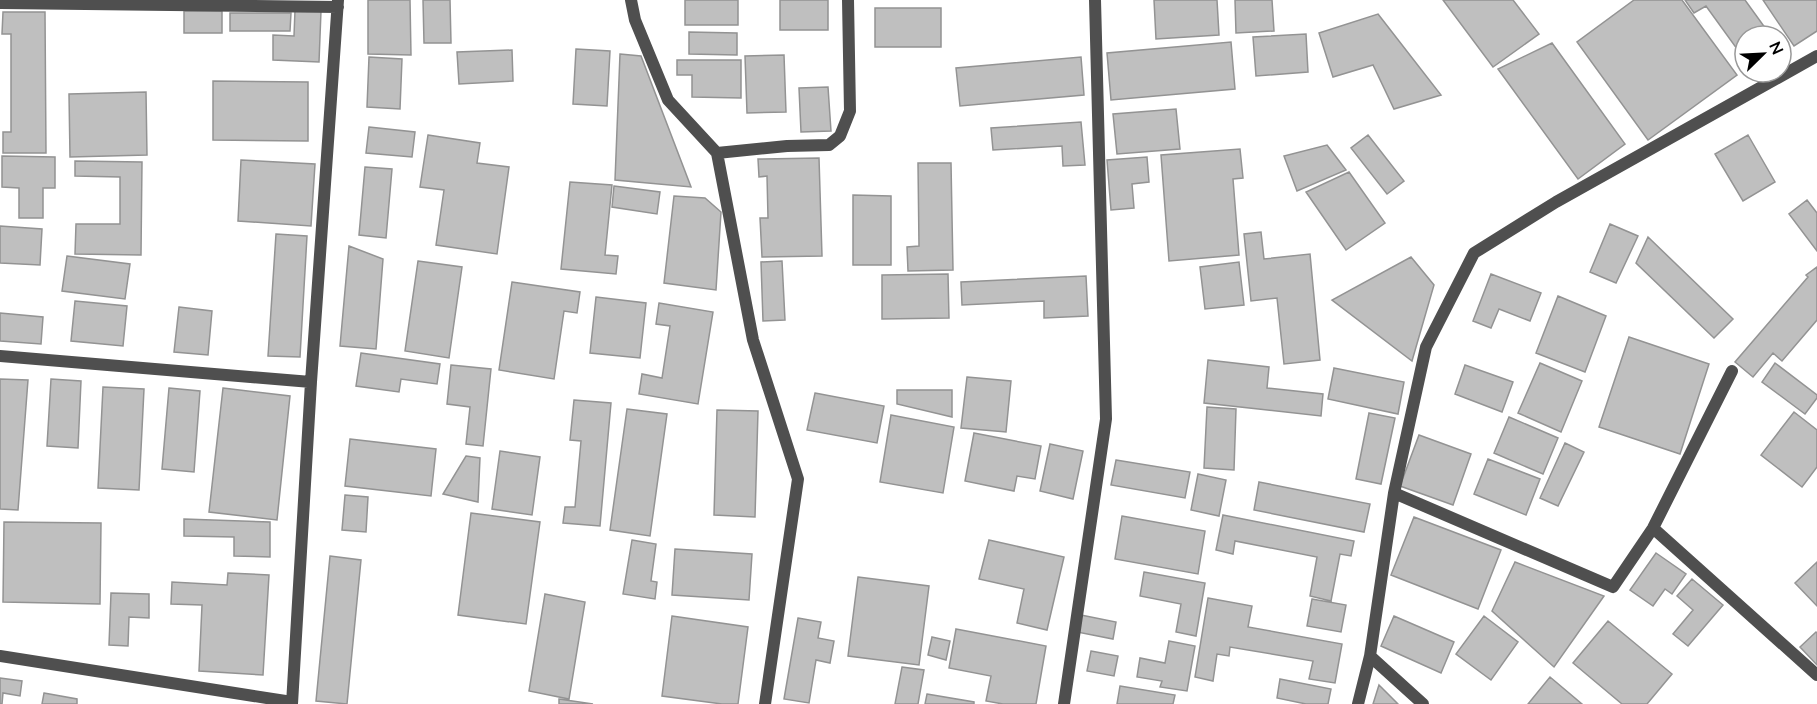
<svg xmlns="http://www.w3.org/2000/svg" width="1817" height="704" font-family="Mulish,sans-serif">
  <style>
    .building { fill: #bfbfbf; stroke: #939393; stroke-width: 1.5 }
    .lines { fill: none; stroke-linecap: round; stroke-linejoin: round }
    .street { stroke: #4f4f4f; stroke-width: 12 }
  </style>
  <rect width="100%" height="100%" fill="#fff"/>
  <path class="building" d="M368,0H410L411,55L368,54Z
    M423,0H450L451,43H424Z
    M685,0H738V25H685Z
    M780,0H828V30H780Z
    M1154,0H1217L1219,35L1156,39Z
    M1235,0H1272L1274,31L1236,33Z
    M1443,0H1513L1539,34L1493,67Z
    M1634,0H1682L1737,75L1648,140L1577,42Z
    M1685,0H1745L1771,36H1745V60L1706,6L1694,13Z
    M1763,0H1817V31L1794,46Z
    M875,8H941V47H875Z
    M295,10L321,11L319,62L273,60V35L294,36Z
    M184,11H222V33H184Z
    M3,12H45L46,153H3V132H11V34H2Z
    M230,13H291L290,31H230Z
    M1378,14L1441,95L1394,109L1373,65L1333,77L1319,33Z
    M689,32L737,33V55L689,54Z
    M1306,34L1308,72L1256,76L1253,37Z
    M1231,42L1235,89L1111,100L1107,53Z
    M1552,43L1625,144L1578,179L1498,69Z
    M576,49L610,51L607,106L573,104Z
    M512,50L513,81L459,84L457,52Z
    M620,54L641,56L691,187L615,180Z
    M784,55L786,112L747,113L745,56Z
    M369,57L402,59L400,109L367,107Z
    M1081,57L1084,95L960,106L956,68Z
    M677,60H741V98L692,97V75H677Z
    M213,81L308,82V141L213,140Z
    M828,87L831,131L801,132L799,88Z
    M146,92L147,155L70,157L69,94Z
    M1176,109L1180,149L1117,154L1113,114Z
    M1081,122L1085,165L1063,166L1062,146L993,150L991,128Z
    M369,127L415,132L412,157L366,153Z
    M428,135L480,143L477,163L509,167L497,254L436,245L444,190L420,187Z
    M1368,135L1404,181L1387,194L1351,148Z
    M1748,135L1775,182L1743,201L1715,154Z
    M1327,145L1346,170L1297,191L1284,156Z
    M1240,149L1243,178L1233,179L1239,255L1169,261L1161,155Z
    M2,156L55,157V188H43V218H19V188L2,187Z
    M1147,157L1149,182L1132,184L1134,208L1111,210L1107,160Z
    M819,158L822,256L762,257L760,218H768L767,176L759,177L758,159Z
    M241,160L315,164L311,226L238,221Z
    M75,161L142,162L141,255L75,254L76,224H120V177L75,176Z
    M918,163H951L953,270L908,271L907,247L919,246Z
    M365,167L392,169L386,238L359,235Z
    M1349,172L1385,223L1346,250L1306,192Z
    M570,182L612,185L605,255L618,256L616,274L561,269Z
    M614,186L660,192L657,214L612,207Z
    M853,195L891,196V265H853Z
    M674,196L705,198L721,212L716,290L664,283Z
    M1807,200L1817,213V251L1789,214Z
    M1610,224L1638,236L1616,283L1590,272Z
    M0,226L42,229L40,265L0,263Z
    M1261,232L1264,259L1310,254L1320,360L1284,364L1277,298L1251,301L1244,234Z
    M276,234L307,236L300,357L268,356Z
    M1648,237L1733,319L1714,338L1636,263Z
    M349,246L383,259L376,349L340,346Z
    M67,256L130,264L125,299L62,291Z
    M1411,257L1434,285L1412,361L1332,300Z
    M418,261L462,267L449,358L405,351Z
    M782,261L785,320L763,321L761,262Z
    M1239,262L1244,305L1205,309L1200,267Z
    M1817,267V320L1782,361L1773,353L1753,377L1735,362L1808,277L1806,275Z
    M948,274L949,318L882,319V275Z
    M1491,274L1541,293L1530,321L1499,309L1491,328L1473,321Z
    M1086,276L1088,316L1044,318V301L962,305L961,282Z
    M512,282L580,292L577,313L564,311L554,379L499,370Z
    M1558,296L1606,316L1585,372L1536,353Z
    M596,297L646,303L640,358L590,353Z
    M75,301L127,306L123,346L71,341Z
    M659,303L713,312L698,404L639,394L642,374L662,378L670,326L656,324Z
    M179,307L212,311L208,355L174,352Z
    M0,313L43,317L41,344L0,341Z
    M1629,337L1709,364L1680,454L1599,427Z
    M361,353L440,364L437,384L401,379L399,392L356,386Z
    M1208,360L1269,367L1267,388L1323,394L1321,416L1204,403Z
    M1540,363L1582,381L1561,432L1518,413Z
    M1775,363L1817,395V398L1805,414L1762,382Z
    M451,365L491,369L483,446L466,444L470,407L447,404Z
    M1465,365L1513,382L1502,412L1455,394Z
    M1334,368L1404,382L1398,414L1328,399Z
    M967,377L1011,381L1006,432L961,428Z
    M0,379L28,380L18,510L0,509Z
    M51,379L81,381L78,448L47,446Z
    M103,387L144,389L139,490L98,488Z
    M169,388L200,391L194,472L162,469Z
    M223,388L290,396L277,520L209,512Z
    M897,390H952V417L897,404Z
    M815,393L884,406L877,443L807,430Z
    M574,400L611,403L600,526L563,523L565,507H575L581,441L570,440Z
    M1207,407L1236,409L1234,470L1204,468Z
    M627,409L667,414L650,536L610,530Z
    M717,410L758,411L755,517L714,515Z
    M1794,412L1817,430V467L1802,487L1761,455Z
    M1369,413L1395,418L1381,484L1356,479Z
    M891,415L954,427L943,493L880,482Z
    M1509,417L1558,438L1543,474L1494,453Z
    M974,433L1041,446L1035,479L1017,476L1014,491L965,481Z
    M1419,435L1471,454L1453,505L1400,486Z
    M350,439L436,449L431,496L345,486Z
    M1565,443L1584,452L1558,506L1540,498Z
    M1050,444L1083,451L1073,499L1040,491Z
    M500,451L540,457L532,515L492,509Z
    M466,456L480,458L478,502L443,494Z
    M1488,459L1540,479L1526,515L1474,494Z
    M1116,460L1190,472L1185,498L1111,485Z
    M1198,474L1226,480L1219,516L1191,510Z
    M1259,482L1370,504L1364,532L1254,510Z
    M345,495L368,497L366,532L342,530Z
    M471,513L540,522L526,624L458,615Z
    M1223,515L1354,541L1351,556L1340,554L1331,601L1310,596L1317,557L1235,541L1233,554L1216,550Z
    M1122,516L1205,531L1198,574L1115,559Z
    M1414,517L1501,550L1478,609L1391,575Z
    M184,519L270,522V557L234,556V537L184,536Z
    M4,522L101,523L100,604L3,602Z
    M632,540L656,544L651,581L657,582L655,599L623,594Z
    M989,540L1064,557L1047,630L1017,623L1024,589L979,579Z
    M675,549L752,554L749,600L672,595Z
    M1656,553L1686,574L1672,594L1665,589L1653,606L1630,590Z
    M330,556L361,560L347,704L316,701Z
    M1515,562L1604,596L1554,667L1492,611Z
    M1817,562V606L1795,583Z
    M1144,572L1205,583L1196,636L1176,632L1181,604L1140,596Z
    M228,573L269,575L263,675L199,671L202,605L171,604L172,582L227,585Z
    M858,577L929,586L919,665L848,656Z
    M1692,579L1723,605L1688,646L1673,634L1693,610L1677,596Z
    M111,593L149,594V618L129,617L128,646L109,645Z
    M545,594L585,602L569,699L529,691Z
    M1208,598L1252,606L1248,627L1342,644L1335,683L1309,679L1313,661L1230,647L1229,656L1217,654L1213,681L1195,677Z
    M1312,599L1346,605L1341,632L1307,626Z
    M1081,615L1116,622L1113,639L1077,632Z
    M672,616L748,627L738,704H722L662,696Z
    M1394,616L1454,642L1441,673L1381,646Z
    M1484,616L1518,642L1491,680L1456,654Z
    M798,618L821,622L818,638L834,641L830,663L816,660L809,703L784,699Z
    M1608,621L1672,674L1647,704H1622L1573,663Z
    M956,629L1046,646L1036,704H1003L986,701L991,676L949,668Z
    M1816,632L1817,633V665L1800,647Z
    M932,637L950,641L946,660L928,655Z
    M1169,641L1195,646L1187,691L1160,687L1162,681L1137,677L1140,658L1165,663Z
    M1091,651L1118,656L1114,676L1087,671Z
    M902,667L924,670L918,704H895Z
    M1550,677L1582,704H1528Z
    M0,678L22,681L20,696L3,693L2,704H0Z
    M1280,679L1331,689L1328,704H1306L1277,698Z
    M1379,685L1398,704H1373Z
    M1120,686L1175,695L1173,704H1117Z
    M44,693L77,699V704H42Z
    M927,694L974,702V704H925Z
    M559,699L593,704H559Z"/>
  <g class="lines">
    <path class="street" d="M631,0L635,20L668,100L717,153L753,340L798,479L765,704
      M0,3L338,7
      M717,153L787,146L829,145L840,136L850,111L848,0
      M0,356L311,382
      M1394,493L1613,587L1653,528L1732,371
      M1653,528L1817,675
      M0,656L292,702
      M1370,656L1423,704
      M292,704L311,382L338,0
      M1064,704L1106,419L1095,0
      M1358,704L1370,656L1394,493L1426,347L1474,253L1556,202L1817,56"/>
  </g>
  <g transform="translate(1763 54) rotate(66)"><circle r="28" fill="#ffffff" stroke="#999999" stroke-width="1.5"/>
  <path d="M0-4.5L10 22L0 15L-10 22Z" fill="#000000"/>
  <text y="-9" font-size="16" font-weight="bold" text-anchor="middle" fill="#000000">N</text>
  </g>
</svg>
